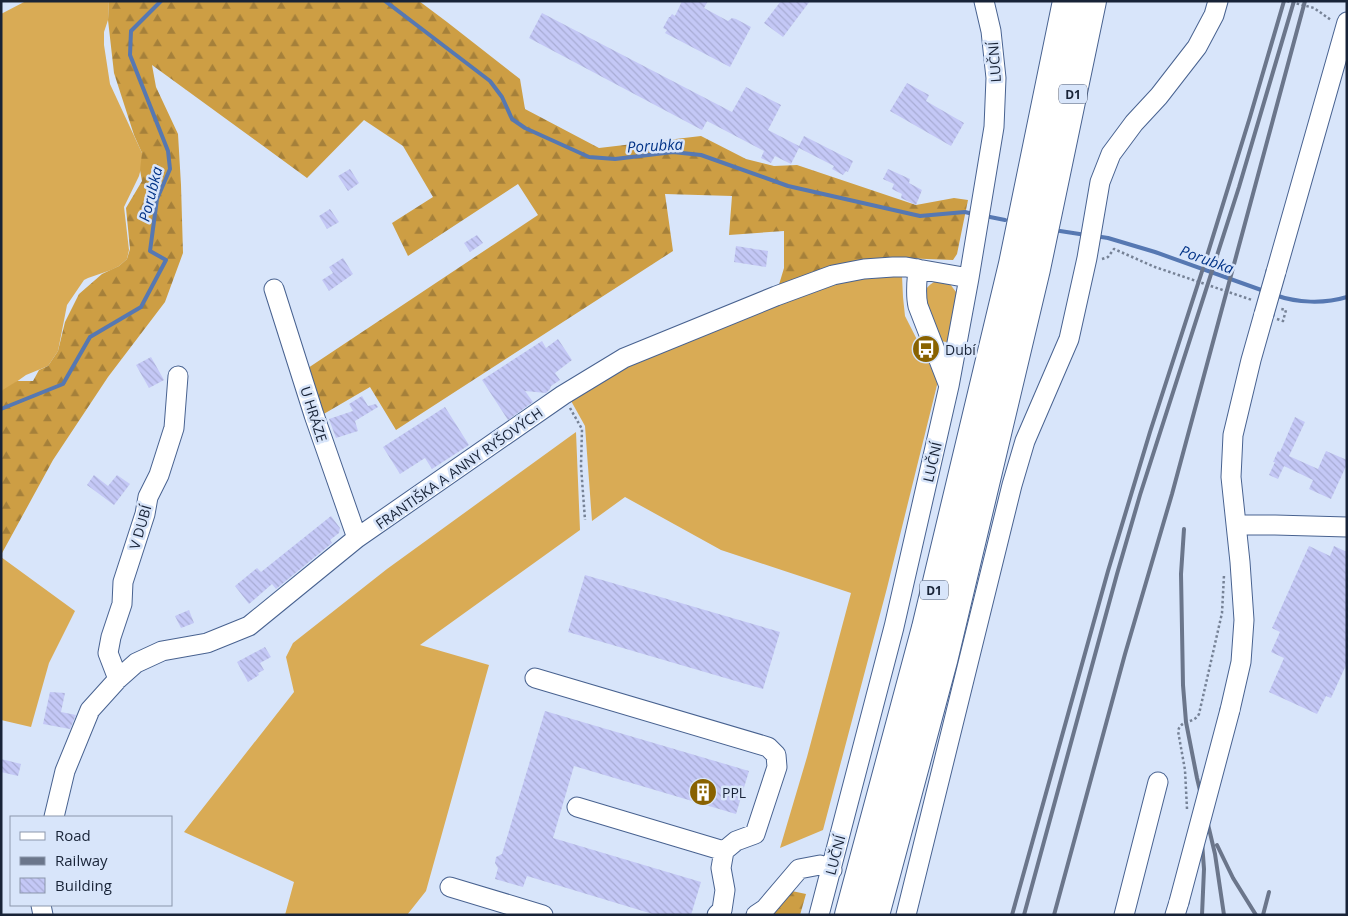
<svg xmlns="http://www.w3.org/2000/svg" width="1348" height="916" font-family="'Open Sans',sans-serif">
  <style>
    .grass { fill: #d9ab55 }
    .forest { fill: url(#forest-firs) }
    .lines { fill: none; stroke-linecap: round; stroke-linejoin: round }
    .stream { stroke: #5678b2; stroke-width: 4 }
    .building { fill: url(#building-back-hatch) }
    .minor-casing { stroke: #486290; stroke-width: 21 }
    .highway-casing { stroke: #486290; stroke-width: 30 }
    .path { stroke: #768296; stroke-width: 2.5; stroke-dasharray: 2.5 2.5; stroke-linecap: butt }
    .minor { stroke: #fff; stroke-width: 19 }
    .highway { stroke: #fff; stroke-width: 28 }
    .rail { stroke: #6b768b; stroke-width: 4 }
    .minor-bridge-casing { stroke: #486290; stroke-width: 21; stroke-linecap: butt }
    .minor-bridge { stroke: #fff; stroke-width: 19 }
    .labels { text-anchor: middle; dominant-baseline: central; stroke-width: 5; stroke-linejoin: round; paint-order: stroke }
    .shield { fill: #d8e5fa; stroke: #525d72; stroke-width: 1 }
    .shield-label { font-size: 12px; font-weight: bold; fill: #182337 }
    .street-label { font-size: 14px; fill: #182337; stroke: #d8e5fa }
    .poi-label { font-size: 14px; fill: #182337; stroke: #d8e5fa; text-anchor: start }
    .water-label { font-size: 15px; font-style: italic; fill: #023387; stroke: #d8e5fa }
  </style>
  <defs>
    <pattern id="forest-firs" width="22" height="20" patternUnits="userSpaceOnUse" patternTransform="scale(1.25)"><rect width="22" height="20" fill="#cd9e44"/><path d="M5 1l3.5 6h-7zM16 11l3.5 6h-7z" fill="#a5803a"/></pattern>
    <pattern id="building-back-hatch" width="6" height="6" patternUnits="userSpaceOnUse" patternTransform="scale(1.25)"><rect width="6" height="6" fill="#c4c8f6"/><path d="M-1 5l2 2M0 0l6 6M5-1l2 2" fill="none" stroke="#a8acd4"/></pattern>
  </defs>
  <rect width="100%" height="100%" fill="#d8e5fa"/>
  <path class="grass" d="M26,1H109L108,20L104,32V45L110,84L142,153V164L139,176L124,207L129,250L127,259L119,266L111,270L88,278L84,280L67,305L58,351L48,366L26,375L5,390L1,391V14Z
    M902,276L903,297L905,316L938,381L887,588L823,830L780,848L807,757L851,593L721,550L625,497L592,521L585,426L570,399L634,358L833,284L853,280Z
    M936,281L950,284L956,292L957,297L949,340L946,342L941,341C936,329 920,300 927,288C929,285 932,283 936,281Z
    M576,432L580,530L420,645L489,665L426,891L407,915H285L294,882L184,832L294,692L286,657L293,643L387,569Z
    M1,557L75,611L49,663L31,727L1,720Z"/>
  <path class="forest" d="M109,1H419L447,22L520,79L525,109L599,148L701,136L746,159L774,166L797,165L916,205L954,198L968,200L957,254L953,260L901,258L778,288L784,268V231L729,235L732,196L665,194L673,251L396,430L370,387L322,415L308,368L538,215L518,184L408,256L392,223L433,197L403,146L364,120L307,178L152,65L156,87L178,134L181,185L183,253L165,302L108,377L53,460L1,555V391L17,381H33L39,370L48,366L58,351L65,322L79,294L102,274L119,266L127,259L130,249L126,208L142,181L140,170L142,153L134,135L114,73L108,20Z
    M787,890L806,894L800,915H764Z"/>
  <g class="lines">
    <path class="stream" d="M385,1L490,81L502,97L512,119L525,128L589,157L615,159L673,152L701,155L788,186L920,216L965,212L973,214
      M985,216L1005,220
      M1060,231L1086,235
      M1095,236L1108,238L1155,252L1264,291
      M1275,295C1297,303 1324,304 1347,297
      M1,409L63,384L90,337L141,307L166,260L150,251L157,199L170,169L168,151L130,55L131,31L161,1"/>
  </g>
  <path class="building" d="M682,1H708L704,8L728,21L732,18L736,19L751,27L730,67L665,33L667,30L663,28L669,17H670L672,14L675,16Z
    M781,1H810L783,37L764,23Z
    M542,13L732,112L746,87L781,105L768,130L799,146L804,136L853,161L848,172L846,171L843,175L832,169L834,166L799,148L791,164L775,156L771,163L761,158L764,151L707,121L702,130L529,38Z
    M907,83L929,95L926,101L964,123L951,146L890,111Z
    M350,169L359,183L348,191L338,176Z
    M888,169L910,179L909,183L922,190L916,205L901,198L902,194L892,189L894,184L883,179Z
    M330,209L339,222L327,229L319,216Z
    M477,235L483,243L470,252L464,243Z
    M736,246L768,251L766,267L734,262Z
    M343,258L353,274L329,291L322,280L333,273L329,267Z
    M558,339L572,360L555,373L560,380L551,386L550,389L546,393L525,391L533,402L508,420L482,380L542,341L546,348Z
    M151,357L164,380L149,388L136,365Z
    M362,396L368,406L376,404L378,407L355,421L358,431L336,438L329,419L353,411L349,404Z
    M445,407L469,445L432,469L425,458L400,474L383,447Z
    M1295,417L1305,422L1289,456L1318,469L1326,451L1347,460V464L1331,499L1309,489L1313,480L1284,466L1278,479L1269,475L1275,462H1273L1278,451L1280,452Z
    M94,475L108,486L117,475L130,484L114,505L87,485Z
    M331,516L340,528L339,533L330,540L332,543L276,589L272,584L249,604L235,586L257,568L261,572Z
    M1309,546L1330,556L1334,546L1347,552V663L1331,698L1326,696L1317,714L1269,692L1284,658L1271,652L1280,632L1272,628Z
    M585,575L780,632L763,689L568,632Z
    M189,610L194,623L181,628L175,616Z
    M265,647L271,657L260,663L264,670L258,673L259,675L248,682L237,662Z
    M50,692L65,693L61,712L76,715L70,729L43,724Z
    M545,711L749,771L736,814L574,766L553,838L701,882L691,915H656L527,876L523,887L495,879L498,868L495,863L496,857L502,854Z
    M1,759L21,764L18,776L1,772Z"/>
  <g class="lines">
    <g class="minor-casing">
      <path id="minor" d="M918,269C917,281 915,293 918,306L949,386
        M1276,272L1347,22
        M274,289L314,415L357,538
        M1236,525H1275L1347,527
        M535,678L768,747L776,755L777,767L755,834L736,841L724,851L721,868L725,890L722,910L717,915
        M118,679L108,653L111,637L122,604L123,582L145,514L148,497L159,475L174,428L178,376
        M1230,710L1241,662L1244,620L1240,562L1231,477L1233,435L1251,360L1264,314
        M577,807L724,851
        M54,817L65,771L90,710L118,679L136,663L162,651L207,643L249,626L357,538L563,395L624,358L776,296L833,275L864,269L893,267H906L969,278
        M450,887L543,915
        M41,905L43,915
        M756,915L765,909L799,869L820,865L832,870
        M819,915L894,627L949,386L969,278L994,127L996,78L991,31L984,1
        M906,915L1012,485L1025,441L1069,339L1087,258L1100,182L1111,154L1134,123L1159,96L1197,47L1214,15L1218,1
        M1124,915L1158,782
        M1175,915L1179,902"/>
    </g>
    <g class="highway-casing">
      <path id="highway" d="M849,915L926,628L1013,264L1067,1
        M875,915L943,661L1036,269L1092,1"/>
    </g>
    <path class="path" d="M1287,1L1314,8L1331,20
      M1102,259L1108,257L1114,249L1155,267L1252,300
      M1277,319L1283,321L1286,310L1281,309
      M570,408L582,429L581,466L585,520
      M1187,809L1185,770L1178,731C1181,719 1194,724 1199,714L1222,613L1224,575"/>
    <use href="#minor" class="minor"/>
    <use href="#highway" class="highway"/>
    <path class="rail" d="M1184,529L1181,574L1183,685L1186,722L1197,778L1215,854L1224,915
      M1200,815L1204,869L1202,915
      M1217,845L1233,878L1256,915
      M1012,915L1108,571L1150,432L1206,259L1250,117L1284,1
      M1024,915L1117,574L1140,495L1239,187L1294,1
      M1054,915L1125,654L1172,494L1305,1
      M1263,915L1269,892"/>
    <g class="minor-bridge-casing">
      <path id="minor-bridge" d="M1264,314L1276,272
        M1179,902L1230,710"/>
    </g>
    <use href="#minor-bridge" class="minor-bridge"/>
  </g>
  <defs>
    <g id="bus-disc" transform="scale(1.4375)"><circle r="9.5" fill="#896200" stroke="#d8e5fa"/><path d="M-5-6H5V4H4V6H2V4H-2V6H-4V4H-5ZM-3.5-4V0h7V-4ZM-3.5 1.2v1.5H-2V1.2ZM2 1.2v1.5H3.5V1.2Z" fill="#fff"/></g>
    <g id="building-disc" transform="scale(1.4375)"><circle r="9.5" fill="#896200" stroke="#d8e5fa"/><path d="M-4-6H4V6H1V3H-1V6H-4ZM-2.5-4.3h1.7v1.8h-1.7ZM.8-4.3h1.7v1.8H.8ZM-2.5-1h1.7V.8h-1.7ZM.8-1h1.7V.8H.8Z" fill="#fff"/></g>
  </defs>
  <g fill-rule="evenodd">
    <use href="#bus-disc" x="926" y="349"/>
    <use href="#building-disc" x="703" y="792"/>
  </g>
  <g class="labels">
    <g class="shield">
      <rect x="1059" y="84.5" width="28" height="19" rx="4"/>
      <rect x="920" y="580.5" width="28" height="19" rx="4"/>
    </g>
    <g class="shield-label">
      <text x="1073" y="94">D1</text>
      <text x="934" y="590">D1</text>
    </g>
    <g class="street-label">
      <text transform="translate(994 62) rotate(-94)">LUČNÍ</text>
      <text transform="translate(314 414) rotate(72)">U HRÁZE</text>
      <text transform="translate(932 462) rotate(-77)">LUČNÍ</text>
      <text transform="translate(459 468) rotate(-35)">FRANTIŠKA A ANNY RYŠOVÝCH</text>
      <text transform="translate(140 527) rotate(-74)">V DUBÍ</text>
      <text transform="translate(835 855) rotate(-75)">LUČNÍ</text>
    </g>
    <g class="poi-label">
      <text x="945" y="349">Dubí</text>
      <text x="722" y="792">PPL</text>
    </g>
    <g class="water-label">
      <text transform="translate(655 145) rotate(-3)">Porubka</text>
      <text transform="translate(150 194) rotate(-76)">Porubka</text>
      <text transform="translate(1207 259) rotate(20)">Porubka</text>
    </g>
  </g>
  <rect width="1348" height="916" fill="none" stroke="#182337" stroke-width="5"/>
  <rect x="10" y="816" width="162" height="90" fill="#d8e5fa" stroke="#8b97ac"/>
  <rect x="20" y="832" width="25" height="8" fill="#ffffff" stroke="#8b97ac"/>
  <text x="55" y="841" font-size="15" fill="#182337">Road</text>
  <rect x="20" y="857" width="25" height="8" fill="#6b768b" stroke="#8b97ac"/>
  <text x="55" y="866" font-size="15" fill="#182337">Railway</text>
  <rect x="20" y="878" width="25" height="15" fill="url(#building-back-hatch)" stroke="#8b97ac"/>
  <text x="55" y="891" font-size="15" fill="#182337">Building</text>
</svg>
